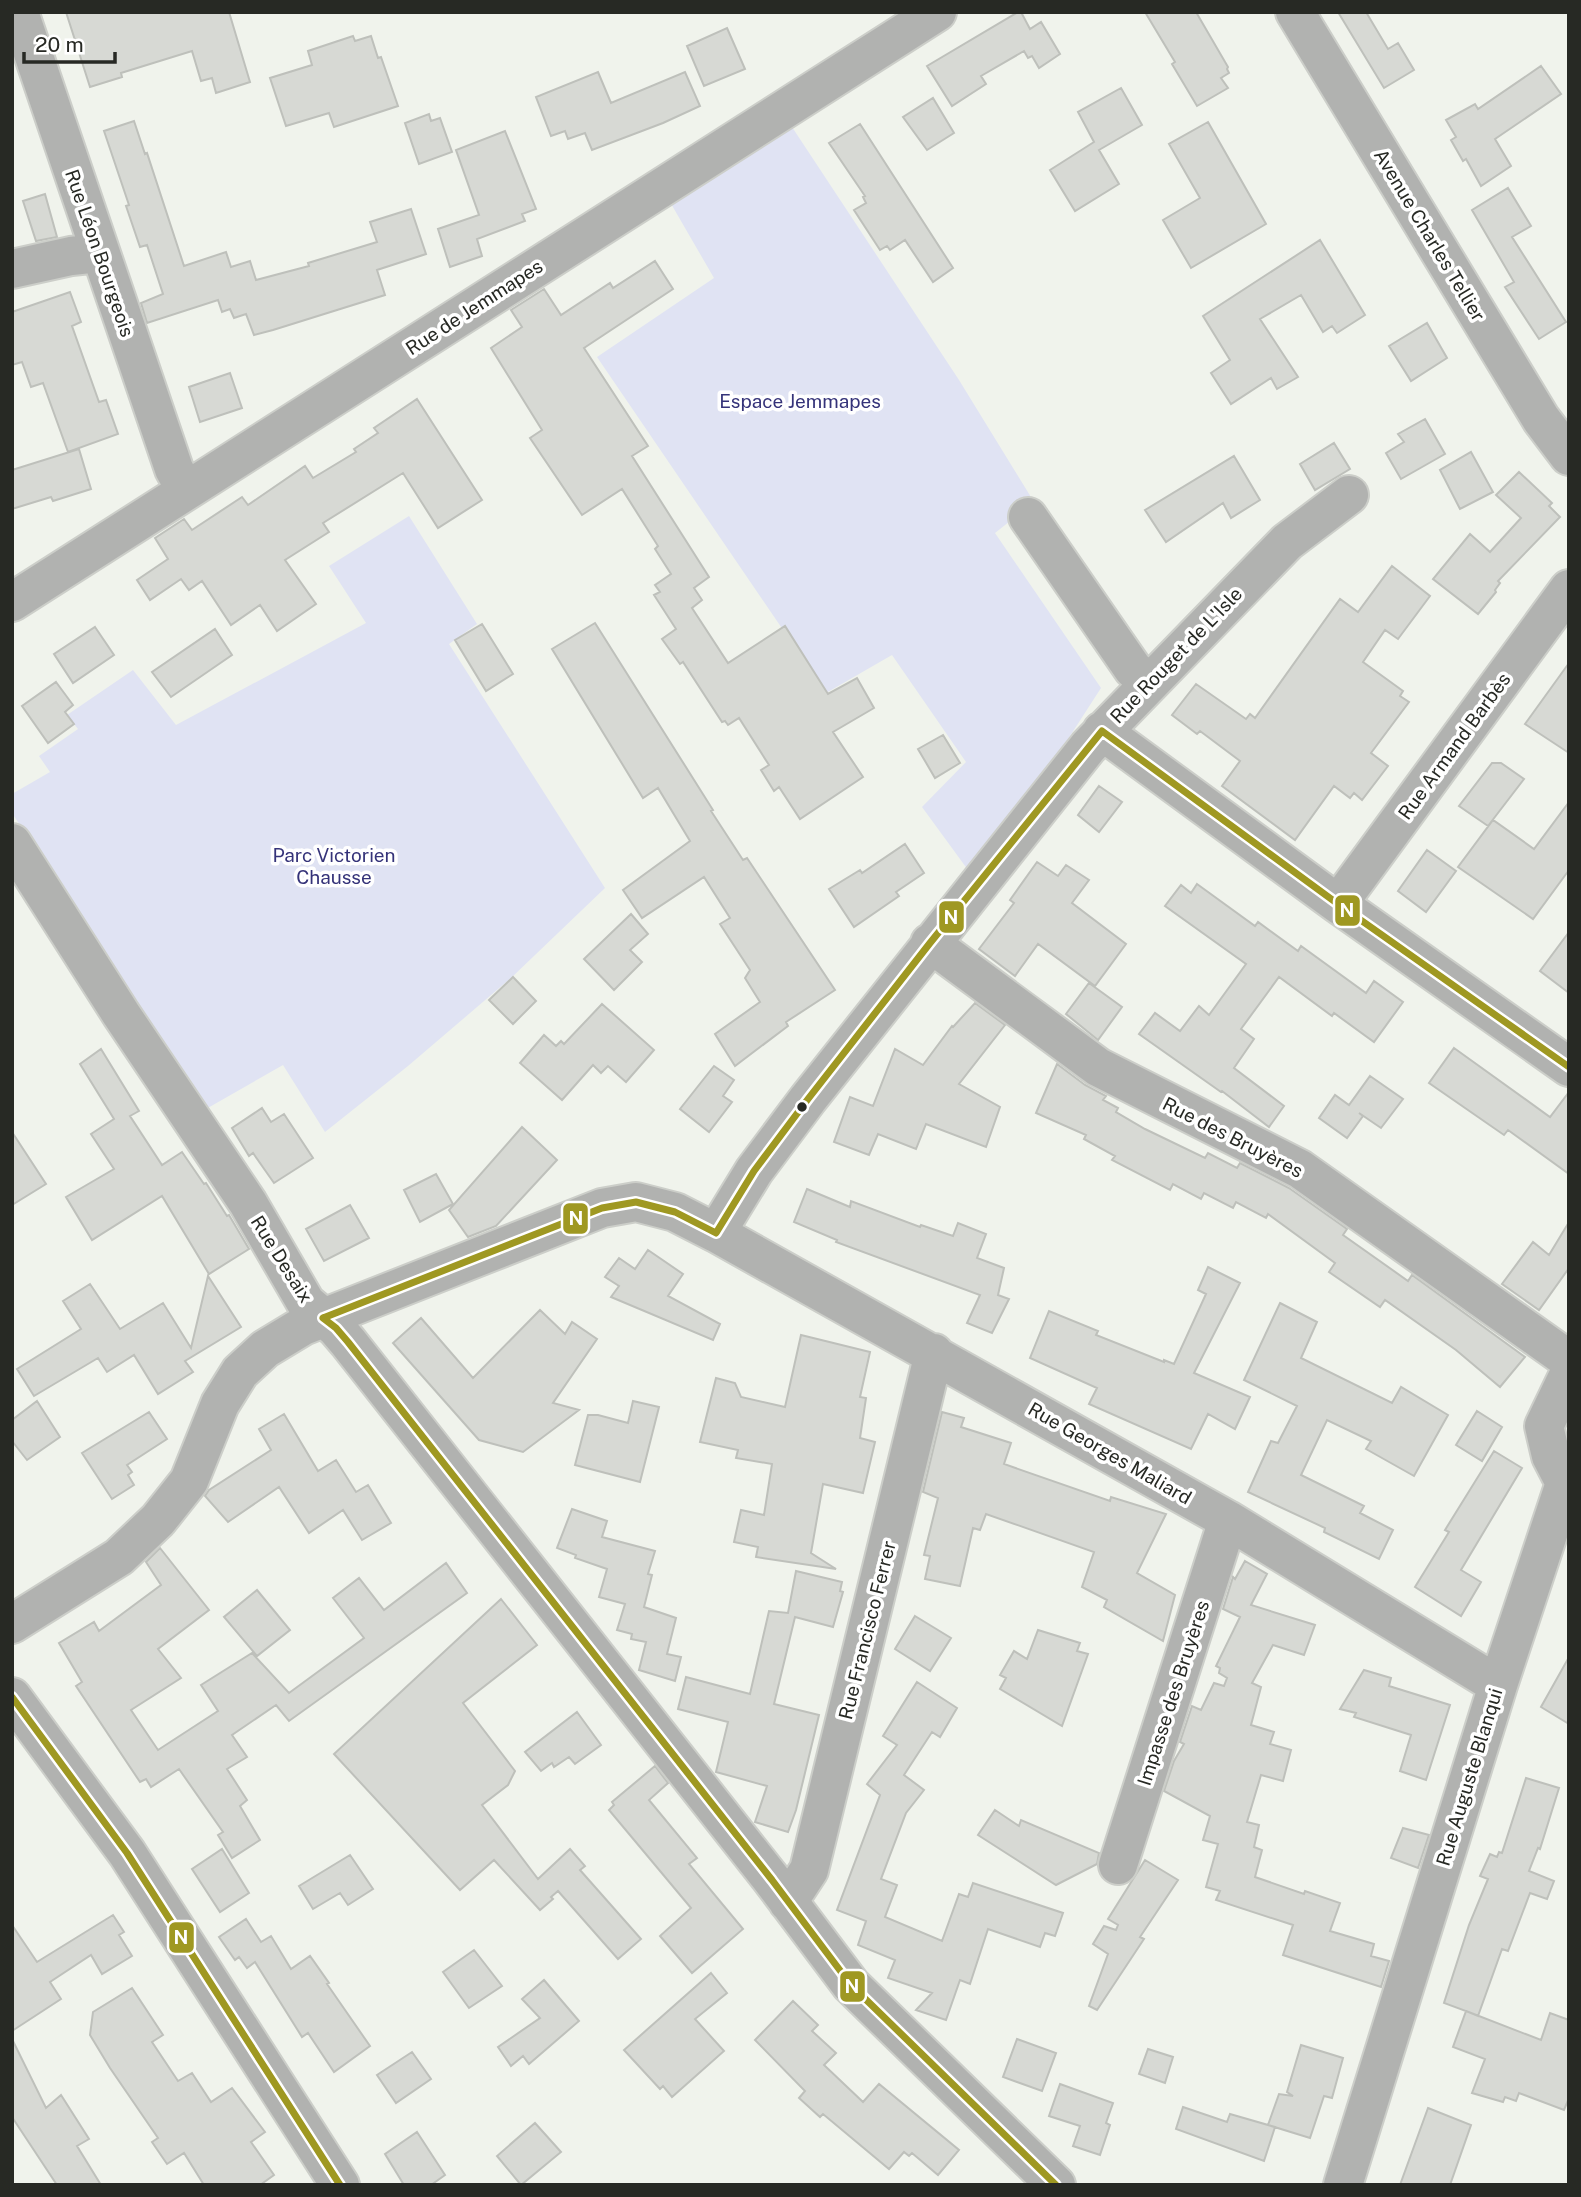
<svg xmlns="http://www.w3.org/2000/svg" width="1581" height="2197" font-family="'Public Sans',sans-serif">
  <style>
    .green { fill: #e0e3f3 }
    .building { fill: #d7d9d4; stroke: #bec0bb; stroke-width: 2 }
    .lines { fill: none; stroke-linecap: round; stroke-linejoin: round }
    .minor-casing { stroke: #cccec9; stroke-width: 42 }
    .minor { stroke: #b1b2b0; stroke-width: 38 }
    .bus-1-casing { stroke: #fff; stroke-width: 12 }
    .bus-1 { stroke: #9f9822; stroke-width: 7 }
    .bus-dot { fill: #272924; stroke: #fff; stroke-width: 2.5 }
    .labels { text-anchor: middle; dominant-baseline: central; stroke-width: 7; stroke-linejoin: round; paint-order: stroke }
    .street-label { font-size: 19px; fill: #272924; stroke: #fff }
    .park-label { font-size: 19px; fill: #353379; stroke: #fff }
    .line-badge { stroke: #fff; stroke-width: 2.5 }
    .badge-label { font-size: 19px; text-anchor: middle; font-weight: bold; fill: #fff }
  </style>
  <rect width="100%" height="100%" fill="#f0f3ec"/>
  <path class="green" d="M792,127L959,380L1034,502L995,533L1101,688L1059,753L968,870L922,807L966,762L892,655L826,693L597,357L714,278L670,202Z
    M409,516L477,624L449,644L605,888L511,978L408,1066L325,1132L283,1065L206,1109L12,813V794L50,772L39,756L78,729L67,715L133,670L176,725L366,623L329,566Z"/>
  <path class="building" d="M66,12H229L250,82L216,93L212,78L201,81L192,51L121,73L122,77L90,87Z
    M1018,12H1021L1030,29L1041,22L1060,54L1039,68L1032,56L1028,58L1024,51L981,76L986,84L952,106L927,66Z
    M1145,12H1196L1228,67L1227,69L1229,73L1221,78L1228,88L1197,106L1172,64L1175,62Z
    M1338,12H1366L1388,49L1398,43L1414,70L1384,88Z
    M727,28L745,69L704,86L687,46Z
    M353,36L355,41L371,36L378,58L381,57L398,106L334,127L329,113L286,126L270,78L312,65L308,51Z
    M1541,66L1561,94L1495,139L1511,166L1481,186L1466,159L1463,161L1451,140L1456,137L1446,120L1475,104L1478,109Z
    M598,72L611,103L685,72L700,106L663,123L592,150L585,133L568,139L565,131L551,136L536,97Z
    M1121,88L1142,125L1099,150L1119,184L1075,211L1050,170L1094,142L1078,112Z
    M933,98L954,133L927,150L903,117Z
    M429,114L431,121L440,118L452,152L419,164L405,123Z
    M134,121L145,154L147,153L184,266L226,252L231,267L250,261L256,280L309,266L308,263L377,242L370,222L411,209L426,254L377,270L385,295L273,330L254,335L246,314L234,318L230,309L222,312L218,300L147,323L141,303L163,294L147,245L140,247L126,206L129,205L104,131Z
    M1208,122L1266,224L1191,268L1163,220L1200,198L1169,144Z
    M860,124L953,268L933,282L905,240L890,250L887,246L880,250L854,210L866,203L863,197L865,196L829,143Z
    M505,131L536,209L522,214L525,221L477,239L482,256L450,267L438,229L479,215L456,150Z
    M1508,188L1531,226L1512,237L1566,322L1539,339L1505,287L1514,282L1472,210Z
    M45,194L57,237L36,241L23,201Z
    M1320,240L1365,315L1337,333L1332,326L1323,332L1301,295L1260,319L1298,377L1277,389L1271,378L1231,404L1211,373L1230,360L1203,316Z
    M655,261L673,289L584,348L648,446L632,456L709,577L694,588L702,600L692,608L728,663L785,626L828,694L857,678L874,708L833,732L863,777L800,819L779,787L774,791L761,770L769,765L739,718L728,725L725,721L722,722L683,662L680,664L662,639L676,629L654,595L660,592L655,585L671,574L655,549L658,546L622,489L582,515L530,438L542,430L491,348L522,327L511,310L544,289L561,315L610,283L613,288Z
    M70,292L81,322L72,326L99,402L106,400L118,434L68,452L43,383L31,387L22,362L12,365V312Z
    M1427,323L1447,358L1411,381L1389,346Z
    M230,373L242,408L200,422L189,387Z
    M417,399L482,500L438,528L403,473L323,523L329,532L285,560L316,604L277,631L260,605L231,625L202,581L189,590L181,579L150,600L137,580L168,559L155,538L184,519L192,530L242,497L248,505L305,466L313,478L356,452L354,449L378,433L374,428Z
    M1425,419L1445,454L1401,479L1386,453L1404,442L1398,434Z
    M1334,443L1350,469L1315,490L1300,464Z
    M79,449L91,489L53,501L51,497L12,509V470Z
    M1471,452L1493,492L1460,509L1440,470Z
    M1234,456L1260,500L1231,518L1223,503L1166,542L1145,510Z
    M1519,472L1552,503L1549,506L1560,517L1498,581L1500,583L1495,590L1496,592L1478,614L1433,579L1470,534L1490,552L1521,518L1496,495Z
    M1392,566L1430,596L1398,639L1385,630L1363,662L1403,691L1400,696L1409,702L1371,753L1388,766L1362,800L1354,793L1350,798L1334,786L1295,840L1222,786L1240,761L1200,731L1197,734L1172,715L1196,684L1246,719L1250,714L1255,718L1340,599L1358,612Z
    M595,623L713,810L711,811L743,860L747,858L835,990L786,1022L788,1026L735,1066L715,1034L760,1002L745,978L750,970L720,924L730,918L704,877L642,918L623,890L690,841L658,788L643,798L552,649Z
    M482,624L513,674L486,691L455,640Z
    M95,627L114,655L73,683L54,654Z
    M215,629L232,655L171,697L152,672Z
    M1569,663V753L1525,724Z
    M56,682L73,705L65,712L74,724L48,743L22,706Z
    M943,735L960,763L935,778L918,749Z
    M1492,763H1501L1524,779L1488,826L1459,806Z
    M1099,786L1122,802L1099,832L1078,815Z
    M1569,802V870L1533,919L1458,867L1493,820L1534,849Z
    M905,844L924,873L896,892L899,896L854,927L829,889L860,870L862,873Z
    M1427,850L1456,871L1426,912L1398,891Z
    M1037,862L1058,876L1066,865L1089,880L1072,903L1126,944L1095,986L1038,944L1015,976L979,949L1014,903L1010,900Z
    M1197,884L1255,926L1258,922L1298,951L1301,946L1366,993L1374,981L1403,1002L1374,1042L1334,1013L1332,1016L1279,977L1241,1029L1254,1039L1234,1068L1284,1106L1269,1127L1222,1091L1221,1092L1139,1034L1155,1013L1180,1031L1199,1006L1209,1015L1246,964L1165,906L1181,885L1191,893Z
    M631,914L648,934L630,950L642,962L614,990L584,959Z
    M1569,932V993L1540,971Z
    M513,977L536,1001L513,1024L489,1000Z
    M1089,983L1122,1007L1098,1040L1066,1014Z
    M975,1003L1005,1025L959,1084L1000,1107L986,1147L926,1124L916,1149L878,1134L869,1155L834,1142L850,1097L873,1106L895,1049L923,1065L952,1026L953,1027Z
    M602,1004L654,1050L626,1082L608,1066L601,1073L593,1065L562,1100L520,1063L544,1035L556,1046L561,1041L564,1044Z
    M1454,1048L1550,1117L1569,1092V1174L1508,1130L1504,1135L1429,1083Z
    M101,1049L139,1111L130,1116L162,1165L182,1152L204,1184L206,1183L227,1216L229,1215L249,1249L209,1274L162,1196L92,1240L66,1197L114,1169L91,1134L114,1119L80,1064Z
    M1057,1064L1085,1085L1106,1096L1103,1100L1118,1108L1116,1112L1145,1129L1205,1158L1208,1153L1237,1168L1240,1163L1289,1188L1347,1229L1343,1235L1408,1281L1412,1275L1525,1357L1500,1387L1456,1350L1385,1300L1380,1307L1329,1272L1335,1263L1268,1214L1266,1218L1236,1202L1233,1208L1204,1193L1201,1199L1173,1184L1170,1190L1112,1160L1115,1156L1084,1139L1086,1135L1036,1113Z
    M714,1066L734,1080L723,1096L732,1102L709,1132L680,1109Z
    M1370,1076L1403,1099L1381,1128L1359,1113L1363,1116L1347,1138L1319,1118L1335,1095L1349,1105Z
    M262,1108L271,1122L284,1114L313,1158L274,1183L253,1153L249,1156L232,1128Z
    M522,1127L557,1160L496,1226L468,1237L449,1210Z
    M12,1132L46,1184L12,1205Z
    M436,1174L453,1204L420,1222L404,1190Z
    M807,1189L850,1207L851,1201L920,1227L921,1225L953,1236L958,1223L986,1234L977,1258L1004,1268L998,1295L1009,1299L992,1333L967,1323L980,1295L836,1242L837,1240L794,1222Z
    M350,1205L369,1238L324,1261L306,1229Z
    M1569,1222V1268L1539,1310L1502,1284L1533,1242L1549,1255Z
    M648,1250L683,1274L668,1296L720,1324L713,1340L611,1297L619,1286L605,1277L619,1258L635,1269Z
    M1208,1267L1240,1283L1194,1373L1250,1397L1235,1429L1208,1414L1191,1449L1089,1404L1097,1388L1030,1358L1049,1311L1098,1331L1096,1335L1164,1362V1360L1174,1364L1206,1294L1198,1290Z
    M208,1276L241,1327L185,1361L193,1372L158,1394L134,1355L107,1372L98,1358L34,1396L17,1369L81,1329L63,1301L90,1284L120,1329L163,1303L191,1348Z
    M1280,1303L1317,1322L1301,1358L1392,1403L1401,1387L1448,1415L1414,1476L1366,1449L1371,1441L1327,1420L1301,1475L1364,1506L1360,1513L1393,1530L1379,1559L1324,1532L1325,1528L1248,1492L1271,1441L1278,1443L1297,1406L1244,1380Z
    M540,1310L565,1334L572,1322L597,1339L553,1403L579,1410L523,1452L479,1440L393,1343L421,1318L473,1378Z
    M801,1335L870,1352L860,1397L866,1398L860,1438L875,1442L863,1493L823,1484L811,1553L836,1569L756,1557L758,1547L734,1542L741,1510L764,1515L772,1464L736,1458L738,1450L700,1442L716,1378L735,1383L741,1397L785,1407Z
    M37,1401L60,1437L27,1460L12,1441V1420Z
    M633,1401L659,1407L640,1482L575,1465L588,1415H598L628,1423Z
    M1477,1411L1502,1427L1482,1461L1456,1445Z
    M149,1412L167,1439L127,1465L132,1472L128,1475L134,1485L112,1499L82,1453Z
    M942,1412L964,1418L961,1427L1011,1443L1004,1464L1110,1501L1111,1497L1166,1514L1137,1573L1175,1595L1163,1641L1104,1607L1107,1600L1082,1587L1094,1552L986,1514L980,1530L973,1528L960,1586L925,1579L930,1556L924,1555L938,1498L923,1492Z
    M284,1414L318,1471L336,1460L356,1492L368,1485L391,1523L362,1540L343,1510L309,1533L279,1487L228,1522L205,1496L209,1490L271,1450L259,1429Z
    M1494,1451L1522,1468L1461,1570L1481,1582L1461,1616L1415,1587L1449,1532L1445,1530Z
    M572,1509L607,1521L602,1537L655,1551L648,1574L652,1575L644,1607L676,1618L667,1654L681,1657L675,1681L639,1670L646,1642L631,1639L632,1634L617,1630L625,1604L599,1597L607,1569L575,1558L576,1555L557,1548Z
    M160,1548L209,1610L158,1649L181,1678L131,1710L158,1750L218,1711L201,1685L252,1653L289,1693L364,1638L333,1598L359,1578L384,1610L446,1563L467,1593L289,1721L276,1705L232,1735L247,1757L227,1769L247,1800L240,1806L260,1840L232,1858L218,1835L223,1832L179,1769L151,1787L146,1779L140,1782L76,1686L82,1682L59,1643L94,1622L99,1631L161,1585L146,1562Z
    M1245,1561L1267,1574L1251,1605L1315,1625L1304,1655L1273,1645L1252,1683L1261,1687L1251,1725L1274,1732L1270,1744L1291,1750L1283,1781L1261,1775L1247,1822L1259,1825L1254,1847L1262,1850L1255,1877L1304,1894L1305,1891L1340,1903L1330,1931L1374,1944L1371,1956L1389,1961L1381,1987L1283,1955L1293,1925L1216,1900L1220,1891L1206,1887L1218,1844L1203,1840L1210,1816L1164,1791L1174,1761L1184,1744L1180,1742L1192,1706L1201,1710L1214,1683L1224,1686L1227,1678L1219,1673L1220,1668L1216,1666L1240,1617L1223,1609L1233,1577L1235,1579Z
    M796,1571L842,1582L840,1591L843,1592L833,1627L795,1617L774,1704L819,1715L796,1810L788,1832L755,1822L767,1786L716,1772L728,1722L678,1709L686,1677L750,1694L769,1611L788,1613Z
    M257,1590L290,1630L257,1656L224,1617Z
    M501,1599L537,1645L463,1703L515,1771L508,1785L482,1805L538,1879L570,1849L585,1866L580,1870L641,1939L618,1959L558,1891L551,1897L553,1899L540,1910L494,1860L460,1890L334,1754Z
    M915,1616L951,1638L930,1671L895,1649Z
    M1038,1630L1080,1643L1077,1651L1088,1654L1062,1726L1000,1689L1006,1678L1000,1675L1014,1651L1027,1659Z
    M1569,1657V1724L1541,1707Z
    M1364,1670L1391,1678L1389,1686L1450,1705L1426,1780L1400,1771L1411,1735L1354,1717L1356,1713L1340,1709Z
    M917,1682L957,1708L940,1737L932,1732L904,1775L924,1790L906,1813L881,1879L897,1885L885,1917L942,1941L959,1894L968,1897L973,1883L1063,1913L1055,1936L1045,1933L1040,1947L988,1929L970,1984L960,1980L946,2020L916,2010L932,1993L888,1978L895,1960L858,1945L866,1921L837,1910L880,1795L867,1784L897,1745L883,1736Z
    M577,1712L601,1745L575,1764L569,1757L554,1767L552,1763L541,1771L525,1752Z
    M655,1766L668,1783L649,1800L697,1858L689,1864L743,1929L692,1973L660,1936L691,1908L609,1810L614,1805L612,1802Z
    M1526,1778L1559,1788L1540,1849L1538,1848L1529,1871L1554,1881L1547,1899L1530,1893L1508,1951L1502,1949L1478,2016L1466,2011L1541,2040L1550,2013L1569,2020V2098L1564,2110L1519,2093L1516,2101L1505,2097L1503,2102L1472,2093L1485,2059L1453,2047L1466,2011L1444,2003L1469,1925L1488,1879L1480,1876L1490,1854L1497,1857L1499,1852L1502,1853Z
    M995,1810L1019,1826L1021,1820L1099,1853L1097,1864L1056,1885L978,1835Z
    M1403,1828L1429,1835L1418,1868L1391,1858Z
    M222,1849L249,1893L220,1912L192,1869Z
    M350,1855L373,1889L348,1905L340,1893L313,1909L299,1886Z
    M1145,1860L1178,1880L1140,1937L1144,1939L1097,2010L1089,2006L1108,1954L1093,1944L1104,1926L1116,1930L1118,1925L1108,1919Z
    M113,1915L124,1932L119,1935L132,1956L102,1974L91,1955L50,1982L61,1999L12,2031V1925L37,1962Z
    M246,1919L261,1942L271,1936L291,1969L310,1956L329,1983L327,1984L370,2046L334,2072L308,2033L302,2037L255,1962L247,1968L239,1957L235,1960L219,1937Z
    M474,1950L502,1986L469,2008L443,1972Z
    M711,1973L727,1993L695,2019L724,2051L672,2097L663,2086L660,2089L624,2050Z
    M544,1980L579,2021L529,2064L523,2056L511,2066L498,2047L540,2018L522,1999Z
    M132,1988L163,2035L152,2042L178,2081L192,2073L211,2102L232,2088L265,2132L251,2142L274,2175L260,2185H204L184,2153L167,2164L152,2142L158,2138L110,2068L90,2035L93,2012Z
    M793,2001L818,2025L812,2031L836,2053L824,2065L863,2102L879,2084L959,2150L938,2175L912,2153L909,2156L904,2152L889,2169L823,2114L820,2117L799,2098L805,2091L755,2040Z
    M12,2039L46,2108L61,2095L89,2139L77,2146L101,2185H57L12,2117Z
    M1017,2039L1056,2053L1042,2091L1003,2077Z
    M1301,2045L1343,2058L1332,2098L1324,2096L1310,2138L1268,2125L1279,2094L1293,2096L1287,2092Z
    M1148,2049L1173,2057L1165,2083L1139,2074Z
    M412,2052L431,2079L396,2103L377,2075Z
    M1060,2084L1113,2103L1106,2123L1110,2125L1100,2155L1073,2146L1080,2126L1049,2116Z
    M1183,2107L1227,2122L1230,2114L1275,2127L1264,2161L1176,2129Z
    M1428,2108L1471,2125L1450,2185H1400Z
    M535,2123L561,2152L521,2185L497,2156Z
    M417,2132L445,2175L431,2185H404L385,2154Z"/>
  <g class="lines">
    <g class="minor-casing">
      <path id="minor" d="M19,12L174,469L186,491
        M1295,12L1541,419L1569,456
        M12,269L71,256L99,253
        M1028,517L1133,669L1149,683
        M12,602L937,12
        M1102,731L1338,904L1569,1067
        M12,843L121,1014L248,1203L306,1303L336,1328L348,1342L772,1880L851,1985L1056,2185
        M1338,904L1569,589
        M930,943L1098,1067L1300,1169L1569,1360
        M716,1233L1228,1520L1498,1685
        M12,1624L119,1557L158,1520L189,1481L220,1404L240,1372L265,1349L303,1326L602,1208L636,1202L675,1212L716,1233L754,1171L808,1099L1088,747L1287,542L1349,495
        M12,1697L127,1853L340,2185
        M1118,1865L1228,1520
        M788,1902L809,1870L934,1353
        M1343,2185L1498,1685L1565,1483L1551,1456L1544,1426L1569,1374"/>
    </g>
    <use href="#minor" class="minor"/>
    <g class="bus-1-casing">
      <path id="bus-1" d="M323,1318L602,1208L636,1202L675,1212L716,1233L754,1171L808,1099L930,943L1102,731L1338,904L1569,1067
        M323,1318L336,1328L348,1342L772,1880L851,1985L1056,2185
        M12,1697L127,1853L340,2185"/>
    </g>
    <use href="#bus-1" class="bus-1"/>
  </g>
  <circle class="bus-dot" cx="802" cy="1107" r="6"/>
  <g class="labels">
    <g class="street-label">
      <text transform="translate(1430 235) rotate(59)">Avenue Charles Tellier</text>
      <text transform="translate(100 253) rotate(71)">Rue Léon Bourgeois</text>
      <text transform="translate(474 307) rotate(-33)">Rue de Jemmapes</text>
      <text transform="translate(1176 655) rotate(-46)">Rue Rouget de L'Isle</text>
      <text transform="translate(1454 746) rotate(-54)">Rue Armand Barbès</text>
      <text transform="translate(1233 1137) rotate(27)">Rue des Bruyères</text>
      <text transform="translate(282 1259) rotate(58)">Rue Desaix</text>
      <text transform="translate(1110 1453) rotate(30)">Rue Georges Maliard</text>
      <text transform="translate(867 1630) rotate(-76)">Rue Francisco Ferrer</text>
      <text transform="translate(1173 1693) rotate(-72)">Impasse des Bruyères</text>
      <text transform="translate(1469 1777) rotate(-73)">Rue Auguste Blanqui</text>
    </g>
    <g class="park-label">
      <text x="800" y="401">Espace Jemmapes</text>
      <text x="334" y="855">Parc Victorien<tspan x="334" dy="22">Chausse</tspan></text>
    </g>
  </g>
  <g class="line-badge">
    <rect x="1334" y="894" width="27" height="33" rx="7" fill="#9f9822"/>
    <rect x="938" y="900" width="27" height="34" rx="7" fill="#9f9822"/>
    <rect x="562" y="1202" width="27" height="33" rx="7" fill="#9f9822"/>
    <rect x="168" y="1921" width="27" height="33" rx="7" fill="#9f9822"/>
    <rect x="839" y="1970" width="27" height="33" rx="7" fill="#9f9822"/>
  </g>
  <g class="badge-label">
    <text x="1347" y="917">N</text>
    <text x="951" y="924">N</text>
    <text x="576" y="1225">N</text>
    <text x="181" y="1944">N</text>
    <text x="852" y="1993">N</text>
  </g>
  <rect width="1581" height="2197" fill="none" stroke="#272924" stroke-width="28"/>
  <path d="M24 52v10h91v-10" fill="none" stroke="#272924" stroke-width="3.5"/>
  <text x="35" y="52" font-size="21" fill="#272924" stroke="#ffffff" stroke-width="5" paint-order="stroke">20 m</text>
</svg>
